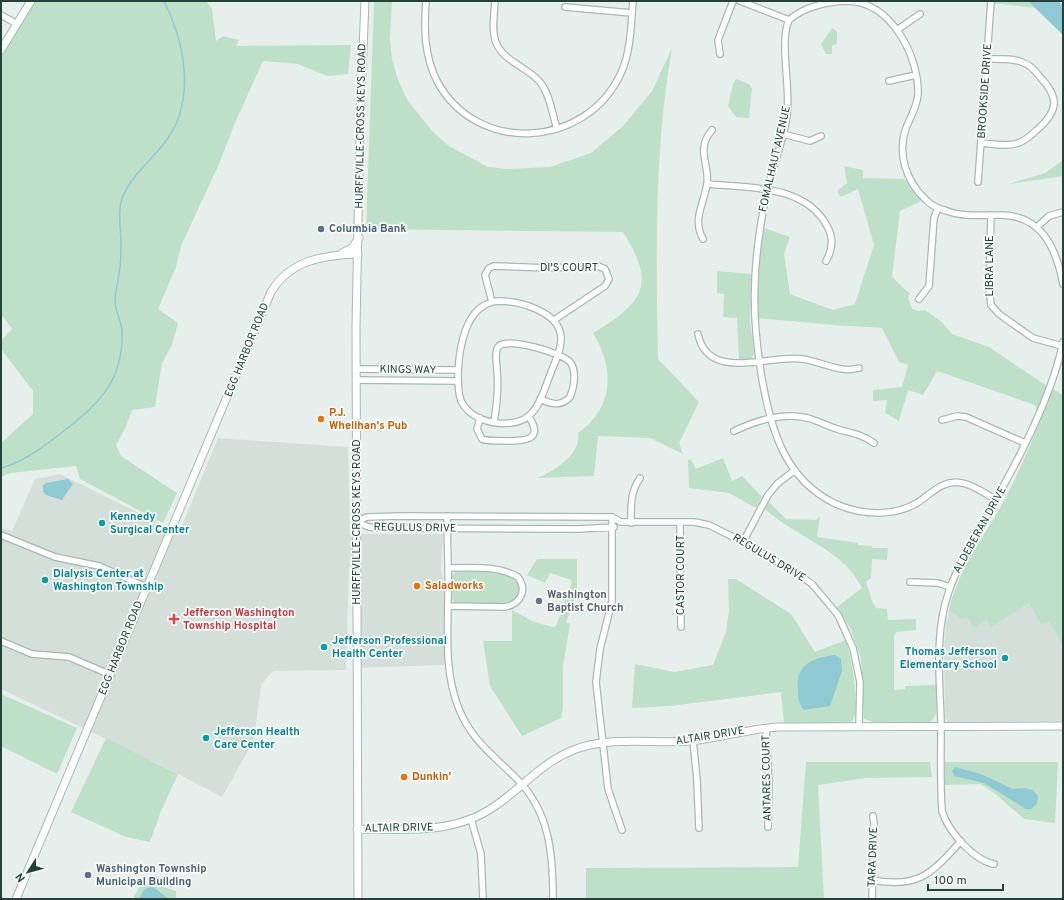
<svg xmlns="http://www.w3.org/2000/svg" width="1064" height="900" font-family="Overpass,sans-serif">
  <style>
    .built { fill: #d4dfda }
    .green { fill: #bfe0c8 }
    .water { fill: #8ec9d4 }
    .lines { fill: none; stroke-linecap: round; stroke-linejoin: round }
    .stream { stroke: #8ec9d4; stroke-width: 1.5 }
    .street-casing { stroke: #a8b8b2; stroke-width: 8 }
    .secondary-casing { stroke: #a4bbb3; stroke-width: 9 }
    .street { stroke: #fff; stroke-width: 5.5 }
    .secondary { stroke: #fff; stroke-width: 7 }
    .service-dot { fill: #5c6f8a; stroke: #f7fbf9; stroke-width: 1.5 }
    .food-dot { fill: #e8710a; stroke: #f7fbf9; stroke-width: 1.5 }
    .culture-dot { fill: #0f9aa8; stroke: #f7fbf9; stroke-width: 1.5 }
    .worship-dot { fill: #6b7280; stroke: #f7fbf9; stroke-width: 1.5 }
    .health-dot { fill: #e0444e; stroke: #f7fbf9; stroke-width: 1.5 }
    .labels { text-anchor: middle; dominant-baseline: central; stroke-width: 3.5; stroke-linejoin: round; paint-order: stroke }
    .street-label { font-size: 11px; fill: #24423a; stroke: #f7fbf9 }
    .service-label { font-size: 11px; font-weight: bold; fill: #4e5e75; stroke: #f7fbf9; text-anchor: start }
    .food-label { font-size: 11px; font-weight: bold; fill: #c56008; stroke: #f7fbf9; text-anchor: start }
    .culture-label { font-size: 11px; font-weight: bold; fill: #0d838f; stroke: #f7fbf9; text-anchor: start }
    .worship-label { font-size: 11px; font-weight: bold; fill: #5b616d; stroke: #f7fbf9; text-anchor: start }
    .health-label { font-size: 11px; font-weight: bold; fill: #be3a42; stroke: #f7fbf9; text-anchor: start }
  </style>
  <rect width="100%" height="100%" fill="#e6efeb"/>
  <path class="built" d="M218,438L348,447L350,534H443L441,569L444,586V665L356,668V567H349L346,670L274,671L271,673L261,685L254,740L222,797L161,765L1,689V528L12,531L35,479L60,474L179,533Z
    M1063,524V721L948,722L945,718L944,649L946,625L951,602L968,559Z"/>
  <path class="green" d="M34,1H206L212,9L216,41L223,36L239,40L236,46L351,45L348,74L327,76L298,64L263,61L234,125L219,164L181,246L176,267L158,309L178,323L172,345L162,363L155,407L132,410L125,429L116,445L121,456L177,493L163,523L80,479L76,466L10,473L1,477V443L33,414V391L1,349V341L12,329L1,314V52Z
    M374,1H392L390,39L392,59L398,80L408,101L433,132L449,146L488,167L507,169L550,167L591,153L623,126L652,91L672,48C654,151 656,255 658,359L699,402L679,443L683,454L650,438L598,436L594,476L538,478C554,471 582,454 578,433C614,408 615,368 593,333C643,303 657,285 623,232L366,229Z
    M992,1H1030L1035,8L992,3Z
    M832,28L837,31V44L832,46V54H826L821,44Z
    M736,79L749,84L752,88L749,118L736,117L728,106L733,84Z
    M1063,160V176L1009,184L1045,173Z
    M844,166L863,170V178L905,179L921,201L900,211L892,277L910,294L908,298L912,309L918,311L925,310L942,322L952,334L989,347L1041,382L1063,395V646L1049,622L1041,624L1029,603L991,627L986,620L974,628L967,617L962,620L957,615L949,611C958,567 987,534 1007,495C1020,470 1030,445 1041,420L1035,405L937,371L923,395L908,390L899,421L885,413L887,400L873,401V390L902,387L908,365L899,362L882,328L834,325L757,318L760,257L764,228L790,237L784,254L790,294L833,310L855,304L874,245L858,189L841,197L837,191L847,183Z
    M717,271L751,274L750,321L754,354L750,360L739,361L737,318L723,317L724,294L717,293Z
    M723,458L732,481L742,476L762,497L756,508L729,493L689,488L688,460L691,459L696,469Z
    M769,502L786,519L816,520L820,516L817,537L858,543V545L872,546V548H888L887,560L872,559L871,578L866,582L872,601L876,608L887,609L888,620L916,619V630L896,632L894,636V690L905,689V686L936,685C936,696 941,720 927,723L873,722L864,719L861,658L851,630L837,607L862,588C858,582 855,575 850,570C829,546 790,532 765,509Z
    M537,559H577V594L566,622L570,624L563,666V708L561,718L522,736L490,686L483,641H512V610L534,622L553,627L556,626L572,582L571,580L550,573L545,583L527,575Z
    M458,572C472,572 518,569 520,589C520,597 515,600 509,603H455C449,598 449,581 453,573Z
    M728,579H736L791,614L815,652L846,640C851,655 861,710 852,722L784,724L781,692L670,706L632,708L635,664L674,672L713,665L726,632L729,611Z
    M1,694L77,728L57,774L1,746Z
    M106,738L178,774L161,811L150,842L126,837L71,812Z
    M806,762H930L932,777L866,778L818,785L824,899H586V868L798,867Z
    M945,762H1058L1055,823L1024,819L993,792L980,784L945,785Z
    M143,880L176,891V899H133Z"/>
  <path class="water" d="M1028,1H1058L1063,5V35Z
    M68,479L73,484L62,500L46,495L43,491V485L46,483Z
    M835,655L841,659L842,671L830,706L804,710C798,703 798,698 798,690C795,664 813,658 835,655Z
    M955,767L981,774L1013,789L1025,788L1033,790L1038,796L1037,804L1031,809H1026L984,783L954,776L952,771Z
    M152,886L169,899H139L144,890Z"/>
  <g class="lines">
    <path class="stream" d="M1,468C24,462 46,445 65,430C101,403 124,378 122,330C121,320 115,311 115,301C115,292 118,283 119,274C121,264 121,254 121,244C121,230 118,215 121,202C127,180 148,163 162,146C197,105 186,46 164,1"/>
    <g class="street-casing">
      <path id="street" d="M426,1C424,29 424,55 437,81C477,156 587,148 621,73C631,51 631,25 633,1
        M495,1C493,32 488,47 518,65C525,70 534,75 540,82C550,95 552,113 557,129
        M740,1L789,20
        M565,7L632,13
        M1,15L17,24
        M897,30L920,14
        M720,54L718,40L733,1
        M889,81L916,75
        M783,134L810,141L821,136
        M981,143C993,144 1007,147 1018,143C1026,141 1032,134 1038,129C1059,110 1059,97 1040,77C1036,72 1031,65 1024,63C1014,58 999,59 988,59
        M978,182L991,1
        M707,184C747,188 805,184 827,226C834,238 833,249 826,261
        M991,215L989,288L991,305L999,314L1033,338L1062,346
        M1037,227L1049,216L1063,212
        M703,239C692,219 704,204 707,184C710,164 695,150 712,130
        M919,299L929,286L934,218L938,208
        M498,301C519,301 559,311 561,337C562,350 554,363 550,375C542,395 537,421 511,423C493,425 470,419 461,401C458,393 458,383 458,374C459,348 465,304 498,301Z
        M492,302L485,275L489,268L494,266L549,268L598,266L605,269L609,279L605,286L554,320
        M698,334C708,383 770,354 802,359C820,361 841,374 859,368
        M357,369L458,370
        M357,380L458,381
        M480,418L477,429L482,439C489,442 499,440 507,441C525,441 544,440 529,417
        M942,420L957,416L966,417L1025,443
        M494,422C497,404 499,389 497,371C497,363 494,353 498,347C506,336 562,353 570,362C577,370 574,388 570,397C561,407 551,404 540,399
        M734,431C758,420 785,411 811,419C820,422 828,426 837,429C850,433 862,434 874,443
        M996,500C986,494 974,485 962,483C943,479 931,494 917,503C893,517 861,515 836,504C785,480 771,430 762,379C752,320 752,275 762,217C764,205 766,192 770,180C775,159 784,138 787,116C791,89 779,41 789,20C803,7 829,1 848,1C891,2 919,56 918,94C917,107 911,116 906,128C897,154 906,181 926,200C932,206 939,209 947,211C963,217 981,215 998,215C1041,214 1056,247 1063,284
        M447,516C447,543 449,569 448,595C448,634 444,672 459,709C472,741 493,755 516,778C550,811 553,855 553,899
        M612,517V601L600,649L596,682L608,789L622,830
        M356,522L367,517L399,516L612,517L621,522H694L709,525L743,542L796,573L812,584L838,615L853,648L860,682L859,726
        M356,522L369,527L378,528L579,529L614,527
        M631,523C631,506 630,493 640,478
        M680,523L681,627
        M1,535L55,557L99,566L146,587
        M743,542L768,495L777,484L795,470
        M910,582L938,583L950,587
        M448,606L505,607C520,604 528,591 518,577C498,565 471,568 449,568
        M1,641L32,654L69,657L111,675
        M766,728L769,784L768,827
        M693,740L697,780L699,828
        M471,819L481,854L483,899
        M994,864C973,860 948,831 942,811C940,782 941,752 941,723C940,680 934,633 949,591C961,556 983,525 1000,492C1024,449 1053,391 1063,342
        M872,880C919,889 932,873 961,841
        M872,899L874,823L873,816"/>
    </g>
    <g class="secondary-casing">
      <path id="secondary" d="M1,50L31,1
        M342,253L352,248L359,238
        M357,829C404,829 454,835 495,806C523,787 543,761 576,749C612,736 654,744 691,741C720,738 748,729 778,727L1063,726
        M16,899L271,292C290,260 324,255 358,254
        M358,899L356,327L360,122L365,1"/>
    </g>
    <use href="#street" class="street"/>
    <use href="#secondary" class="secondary"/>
  </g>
  <g class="service-dot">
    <circle cx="321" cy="229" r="4"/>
    <circle cx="88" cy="875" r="4"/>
  </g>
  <g class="food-dot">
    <circle cx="321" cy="419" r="4"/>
    <circle cx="417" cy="586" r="4"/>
    <circle cx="404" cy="777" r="4"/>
  </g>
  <g class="culture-dot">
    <circle cx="102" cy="523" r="4"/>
    <circle cx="45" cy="580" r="4"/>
    <circle cx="324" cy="647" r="4"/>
    <circle cx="1005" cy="658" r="4"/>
    <circle cx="206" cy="738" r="4"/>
  </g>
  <circle class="worship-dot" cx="539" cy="601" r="4"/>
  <path class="health-dot" d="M172 613h4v4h4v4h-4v4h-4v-4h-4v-4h4z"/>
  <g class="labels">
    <g class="street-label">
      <text transform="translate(985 91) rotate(-86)">BROOKSIDE DRIVE</text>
      <text transform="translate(361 126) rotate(-89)">HURFFVILLE-CROSS KEYS ROAD</text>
      <text transform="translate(775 159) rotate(-77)">FOMALHAUT AVENUE</text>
      <text transform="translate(990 266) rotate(-90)">LIBRA LANE</text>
      <text x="569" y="268">DI'S COURT</text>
      <text transform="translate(247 350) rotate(-68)">EGG HARBOR ROAD</text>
      <text transform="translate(408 370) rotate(1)">KINGS WAY</text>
      <text transform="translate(357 522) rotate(-90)">HURFFVILLE-CROSS KEYS ROAD</text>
      <text transform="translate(415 528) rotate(1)">REGULUS DRIVE</text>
      <text transform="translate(980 530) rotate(-61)">ALDEBERAN DRIVE</text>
      <text transform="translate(769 558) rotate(31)">REGULUS DRIVE</text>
      <text transform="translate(681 575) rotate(-90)">CASTOR COURT</text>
      <text transform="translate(121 648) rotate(-68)">EGG HARBOR ROAD</text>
      <text transform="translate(710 736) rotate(-9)">ALTAIR DRIVE</text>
      <text transform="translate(767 778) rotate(-91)">ANTARES COURT</text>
      <text transform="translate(399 828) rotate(-1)">ALTAIR DRIVE</text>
      <text transform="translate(873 857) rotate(-88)">TARA DRIVE</text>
    </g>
    <g class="service-label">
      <text x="329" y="229">Columbia Bank</text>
      <text x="96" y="869">Washington Township<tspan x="96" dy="13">Municipal Building</tspan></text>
    </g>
    <g class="food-label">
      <text x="329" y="413">P.J.<tspan x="329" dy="13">Whelihan's Pub</tspan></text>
      <text x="425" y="586">Saladworks</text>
      <text x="412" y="777">Dunkin'</text>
    </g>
    <g class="culture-label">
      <text x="110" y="517">Kennedy<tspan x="110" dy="13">Surgical Center</tspan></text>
      <text x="53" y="574">Dialysis Center at<tspan x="53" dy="13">Washington Township</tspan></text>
      <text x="332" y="641">Jefferson Professional<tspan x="332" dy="13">Health Center</tspan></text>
      <text x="997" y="652" text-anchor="end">Thomas Jefferson<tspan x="997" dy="13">Elementary School</tspan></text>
      <text x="214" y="732">Jefferson Health<tspan x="214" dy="13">Care Center</tspan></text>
    </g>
    <g class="worship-label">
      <text x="547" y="595">Washington<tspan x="547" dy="13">Baptist Church</tspan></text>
    </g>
    <g class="health-label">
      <text x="183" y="613">Jefferson Washington<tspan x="183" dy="13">Township Hospital</tspan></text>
    </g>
  </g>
  <rect width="1064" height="900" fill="none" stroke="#24423a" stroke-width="4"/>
  <g transform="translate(28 872) rotate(234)" stroke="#f7fbf9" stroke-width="3" paint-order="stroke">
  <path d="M0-3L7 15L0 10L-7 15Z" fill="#24423a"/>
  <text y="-6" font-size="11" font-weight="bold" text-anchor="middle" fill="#24423a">N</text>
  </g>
  <path d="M928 884v6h75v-6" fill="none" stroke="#24423a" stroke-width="2"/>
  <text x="934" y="884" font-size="12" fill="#24423a" stroke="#f7fbf9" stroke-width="3" paint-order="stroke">100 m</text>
</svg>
